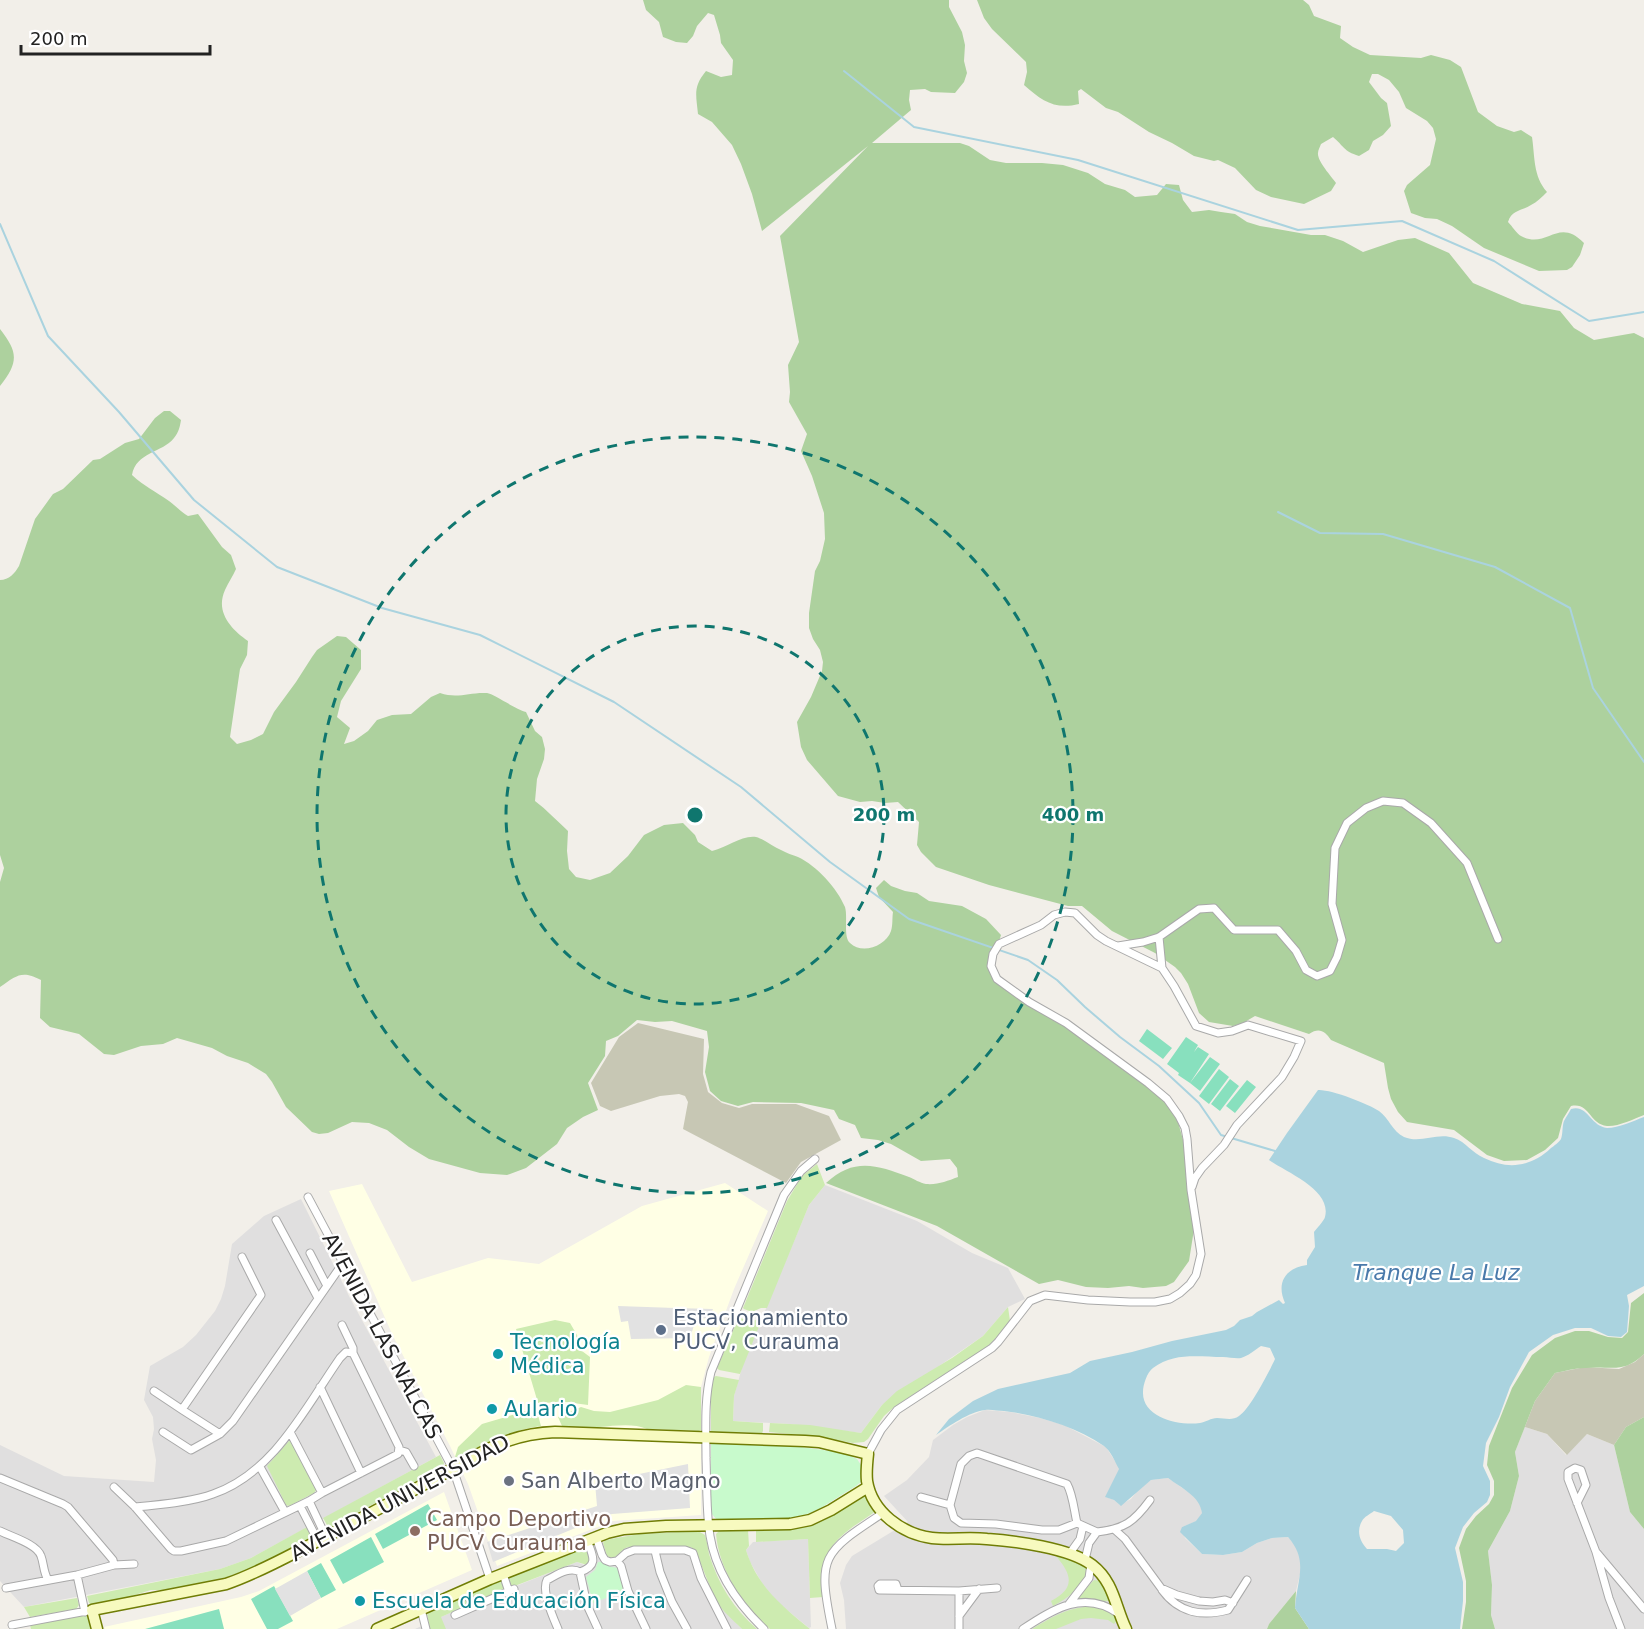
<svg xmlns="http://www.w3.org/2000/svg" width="1644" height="1629" font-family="'DejaVu Sans',sans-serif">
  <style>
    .residential { fill: #e0dfdf }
    .education { fill: #ffffe5 }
    .construction { fill: #c7c7b4 }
    .grass { fill: #cdebb0 }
    .forest { fill: #add19e }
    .park { fill: #c8facc }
    .pitch { fill: #88e0be }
    .parking { fill: #e2e2e2 }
    .water { fill: #aad3df; fill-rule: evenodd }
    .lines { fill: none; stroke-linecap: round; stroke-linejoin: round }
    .stream { stroke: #aad3df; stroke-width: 2 }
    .street-casing { stroke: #a9a9a9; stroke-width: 9 }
    .secondary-casing { stroke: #707d05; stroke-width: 13 }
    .street { stroke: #fff; stroke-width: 7 }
    .secondary { stroke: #f7fabf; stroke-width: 10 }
    .ring { fill: none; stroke: #0f766e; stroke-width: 3; stroke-dasharray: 10 8 }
    .service-dot { fill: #5c6f8a; stroke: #fff; stroke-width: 2 }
    .culture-dot { fill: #0f9aa8; stroke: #fff; stroke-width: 2 }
    .worship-dot { fill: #6b7280; stroke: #fff; stroke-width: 2 }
    .education-dot { fill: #8d6e63; stroke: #fff; stroke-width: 2 }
    .labels { text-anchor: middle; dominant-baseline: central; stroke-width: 4.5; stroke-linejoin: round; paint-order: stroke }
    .service-label { font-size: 21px; fill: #4e5e75; stroke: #fff; text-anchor: start }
    .street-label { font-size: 21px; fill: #222; stroke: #fff }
    .culture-label { font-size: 21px; fill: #0d838f; stroke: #fff; text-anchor: start }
    .worship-label { font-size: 21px; fill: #5b616d; stroke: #fff; text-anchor: start }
    .education-label { font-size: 21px; fill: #785e54; stroke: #fff; text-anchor: start }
    .water-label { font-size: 22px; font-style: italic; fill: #4a7aab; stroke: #fff }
    .centre { fill: #0f766e; stroke: #fff; stroke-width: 3 }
    .ring-label { font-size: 18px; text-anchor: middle; font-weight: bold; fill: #0f766e; stroke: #fff; stroke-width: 4.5; stroke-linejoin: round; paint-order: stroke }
  </style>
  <rect width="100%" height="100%" fill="#f2efe9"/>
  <path class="residential" d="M825,1185L917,1221L972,1253L1008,1268L1025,1299L1008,1307L983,1336L882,1405L861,1433L790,1424L733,1421L734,1396L743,1364L809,1205Z
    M301,1199L350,1298L436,1457L251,1558L220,1569L24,1607L0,1581V1445L64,1476L154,1482L156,1460L152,1439L154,1429L153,1417L144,1400L150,1366L183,1347L196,1335L215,1311L221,1299L225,1286L232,1244L264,1216Z
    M985,1410L1010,1412L1040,1418L1064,1425L1106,1447L1120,1469L1106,1497L1114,1500L1120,1505L1131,1499L1138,1490L1151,1480L1168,1478L1194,1496L1201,1505L1202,1513L1197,1521L1182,1527L1185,1538L1202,1554L1223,1555L1242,1552L1257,1543L1272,1538L1288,1537L1296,1546L1302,1566L1296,1591L1269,1624L1267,1629H846L844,1600L840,1583L846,1565L852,1556L908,1522L884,1496L907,1480L929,1457L933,1440L953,1425L967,1417Z
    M1525,1427L1547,1434L1566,1455L1587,1434L1614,1445L1630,1512L1644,1529V1629H1495L1491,1615L1492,1585L1488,1551L1510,1511L1519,1476L1515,1452Z
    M808,1539L811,1627L809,1628L776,1601L762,1583L750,1562L746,1550L753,1542Z
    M688,1546L694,1548L696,1552L705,1577L717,1602L742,1629H415L452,1612L454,1617L517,1590L516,1586L577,1562L584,1565L591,1559L606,1554L607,1556H617L623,1549L629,1547Z"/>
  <path class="education" d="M725,1183L768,1211L734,1289L709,1357L701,1387V1515L613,1521L497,1566L468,1484L450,1446L393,1336L329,1191L362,1184L412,1282L488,1258L539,1264L642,1206Z
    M444,1492L472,1570L337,1629H105L104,1627L241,1597L259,1591Z"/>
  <path class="construction" d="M638,1023L704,1039L703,1074L708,1092L722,1103L739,1108L752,1104H796L829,1116L841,1140L801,1162L786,1183L683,1129L688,1102L685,1096L679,1094L660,1096L611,1111L600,1106L591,1083L619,1037Z
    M1644,1354V1417L1626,1427L1614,1445L1587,1434L1567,1455L1547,1434L1525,1427L1515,1452L1535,1401L1555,1373L1585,1367L1619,1369L1635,1362Z"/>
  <path class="grass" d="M817,1164L825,1185L809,1205L767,1308H761L752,1312L744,1309L743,1308L787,1201L802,1176Z
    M1008,1307L1010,1321L997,1337L988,1346L894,1407L884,1416L868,1439L864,1442L853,1443L820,1437L769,1432L770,1423L810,1425L861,1433L882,1405L897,1391L952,1358L983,1336Z
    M740,1318L750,1321L762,1319L740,1374L719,1370L717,1368L738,1319Z
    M555,1320L570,1323L577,1335L582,1351L590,1357L588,1405L566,1402L538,1403L516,1329Z
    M716,1376L739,1380L734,1396L733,1421L763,1423V1431L762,1433L711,1432V1390L714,1377Z
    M686,1385L701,1387V1430L699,1431L647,1429C633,1423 615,1426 600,1427C588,1429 574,1427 562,1426L558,1417L581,1407L594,1411L610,1412L658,1400Z
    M536,1408L541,1426C508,1431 488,1442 459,1458L455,1457L458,1447L482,1424Z
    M289,1441L293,1442L317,1489L314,1493L289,1506L286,1505L267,1466Z
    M440,1455L444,1463L443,1467L330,1527L327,1525L323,1518Z
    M866,1492L876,1511C855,1526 827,1540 823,1568C822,1578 823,1588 823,1597L810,1598L808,1539L756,1542V1530L808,1525L816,1523Z
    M307,1527L311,1535L310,1539L257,1566L224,1578L163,1590H151L125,1598L91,1605L89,1603L87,1596L220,1569L251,1558Z
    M720,1530H748L749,1546L746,1550C757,1586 782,1606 810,1629H770C743,1606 719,1570 716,1534Z
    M698,1531L705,1535C707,1541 708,1548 709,1554C718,1584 734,1609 757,1629H742C733,1620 722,1611 716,1600C709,1587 699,1554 691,1547H629C621,1548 619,1557 612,1558L607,1556L603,1543L605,1540L639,1534Z
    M583,1548L588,1552L591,1559L587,1565L577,1562L512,1587L508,1577Z
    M1055,1555L1067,1556L1089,1568C1083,1586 1069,1598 1053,1606L1051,1601C1076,1588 1072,1574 1055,1555Z
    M1094,1580L1101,1581L1110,1598L1108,1601L1101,1602L1078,1600V1597Z
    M501,1581L503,1582L505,1590L476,1601L474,1600L472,1594L473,1592Z
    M465,1596L468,1605L441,1617L446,1629H430L427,1615L429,1611Z
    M77,1598L79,1605L76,1609L30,1617L24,1607Z
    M1095,1606L1115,1615L1118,1619L1114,1624L1108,1620L1091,1618L1081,1619L1056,1629H1032C1054,1616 1068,1607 1095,1606Z
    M85,1614L89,1615L94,1629H31L30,1625Z"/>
  <path class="forest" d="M643,0H949V7L962,32L965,45L964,61L967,73L964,82L955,93L931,92L925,89L910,90L909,100L911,110L872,143H960L969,146L990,160L1006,163H1042L1063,165L1088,173L1105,184L1125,190L1135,197L1157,195L1166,184L1179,185L1183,200L1192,212L1209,210L1221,212L1235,214L1247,222L1260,226L1311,235H1325L1343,241L1363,252L1398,240L1415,238L1449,253L1473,283L1522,304L1560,311L1574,328L1594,340L1634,333L1644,338V1115C1634,1119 1617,1127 1607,1126C1589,1124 1590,1102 1571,1106L1563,1119L1558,1138L1545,1150L1527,1160L1504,1161L1487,1155L1454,1130L1407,1122L1398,1112L1391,1099L1388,1088L1384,1063L1331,1040C1325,1031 1319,1027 1309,1034L1255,1016L1243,1023L1233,1026L1209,1022L1199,1013L1188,984L1181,973L1175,967L1155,953L1112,931L1082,906H1068L989,885L936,867L921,852L917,845L919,822L898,802L885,803L872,801L860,802L838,796L807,760L801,747L797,722L811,697L822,671L823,662L820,650L813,639L809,628V613L815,571L820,561L825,539L824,513L812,476L801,451L807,434L789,402L790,392L788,365L799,342L780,236L868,146L762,231L752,194L741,164L732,145L712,122L698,114C696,94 693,87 706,71L721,77L732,75L733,60L721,43L720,35L714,15L708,13L697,26L693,36L687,43L676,42L663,37L659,22L646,10Z
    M977,0H1303L1309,5L1314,16L1341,26L1340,38L1353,47L1370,55L1421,58L1431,55L1450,60L1461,67L1478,112L1497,126L1514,132L1521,130L1532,137C1535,157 1533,176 1547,192C1542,197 1537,202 1531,205C1522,211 1512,209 1508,222C1512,226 1517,234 1521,236C1547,250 1558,216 1584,243L1580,255L1572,267L1567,270L1539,271L1484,248L1452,226L1437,219L1425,218L1411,213L1404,191L1407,185L1430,165L1436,139L1433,128L1427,121L1406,108L1399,92L1389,80L1378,74H1372L1369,82L1381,98L1387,103L1391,126L1383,135L1373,141L1369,150L1359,156C1343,151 1344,146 1333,137L1321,144C1320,147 1318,150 1318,153C1317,161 1331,176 1336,183L1331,191L1304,204L1271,197L1256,190L1235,168L1218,160L1214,161L1194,156L1172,143L1149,132L1118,112L1106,108L1081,89L1078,91L1079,104C1055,110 1042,101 1024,85L1027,72L1026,62L992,29L984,18Z
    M0,329C18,352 19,362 0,386Z
    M164,411H170L181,420C180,426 179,432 174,438C162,453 136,452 132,475C145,487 155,491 169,501C176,506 181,512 188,516L198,514L222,547L231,555L236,569C233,576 228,583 225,590C215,612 231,629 248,641L247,655L240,669L230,737L237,744L251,740L263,734L274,712L296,682L312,657L317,650L337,636L346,637L361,650V669L341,701L337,717L350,728L344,744L354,741L368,731L377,720L392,715L411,714L431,697L440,693C458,699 469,692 487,693C494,694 515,709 526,712L535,731L542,737L545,749L544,759L537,779L535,801C547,810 557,821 568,831L567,851L569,869L576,877L590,880L610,873L628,856L644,835L664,825L683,823L695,835L698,842L712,851C726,848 742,835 756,837C764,839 773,847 781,850C786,853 793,855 798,857C817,866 837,888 845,907C848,917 843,937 850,943C862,955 886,946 891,931C893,925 892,918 893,912L879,897L876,888L884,880L891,886L905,891L917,893L929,901L962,906L986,919L1001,935L994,958L995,975L1145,1082L1175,1111L1185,1147L1195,1223L1189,1261L1174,1282L1166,1286L1143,1288L1129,1286L1108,1288L1086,1287L1058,1280L1039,1284L937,1226L826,1183C854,1157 877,1165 909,1177C914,1179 920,1183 926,1184C938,1185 947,1181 958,1177L957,1168L950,1159L921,1161L891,1144L878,1140L861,1138L855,1125L839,1119L834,1110L801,1103L753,1102L738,1106L721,1101L710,1091L705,1072L709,1047L707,1031L672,1021L655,1022L637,1020L618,1036L606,1041L605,1056L588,1083L598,1110L583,1117L567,1128L557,1144L526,1168L507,1175L480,1173L429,1159L409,1147L387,1130L369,1123L352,1122L328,1133L319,1134L312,1132L286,1107L272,1082L266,1074L248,1063L227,1056L212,1048L177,1038L163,1044L141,1046L114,1055L104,1054L79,1034L50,1027L40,1018L41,980C22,970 17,975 0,987V882L4,868L0,855V580C9,580 15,573 19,566L35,519L53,494L63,489L93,460L100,459L125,443L139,439L155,418Z
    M1644,1293V1354C1622,1375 1611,1365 1585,1368C1575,1368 1565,1371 1555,1373L1535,1401L1515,1452L1519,1476L1510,1511L1488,1551L1492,1585L1491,1615L1495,1629H1462L1466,1602V1581L1459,1548L1466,1529L1476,1516L1489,1504L1494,1495V1481L1487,1465L1489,1446L1512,1388L1532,1355L1555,1338L1575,1331H1589L1608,1337L1622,1338L1628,1332L1631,1303Z
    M1644,1417V1529L1630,1512L1614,1445L1626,1427Z
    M1296,1591L1295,1608L1309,1629H1267L1269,1624Z"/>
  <path class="park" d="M714,1441L801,1447L845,1453L857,1459L861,1465L862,1478L861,1482L856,1486L819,1509L807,1514L790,1518L717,1520L711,1513V1443Z
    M598,1562H603L608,1566L617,1568L624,1591L593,1603L586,1577L595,1570Z"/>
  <path class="pitch" d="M1147,1029L1172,1048L1163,1059L1139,1041Z
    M1186,1037L1198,1045L1194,1052L1198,1047L1209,1054L1190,1083L1178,1075L1179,1073L1167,1064Z
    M1210,1057L1220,1064L1200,1091L1190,1083Z
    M1219,1069L1229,1077L1209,1104L1199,1096Z
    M1230,1079L1239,1086L1220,1111L1211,1104Z
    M1247,1080L1256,1087L1235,1113L1226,1106Z
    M428,1504L437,1520L383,1549L375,1534Z
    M371,1537L384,1562L343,1584L330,1560Z
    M321,1563L336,1590L321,1598L307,1571Z
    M274,1586L293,1621L278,1629H267L251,1599Z
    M219,1609L224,1629H145Z"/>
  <path class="parking" d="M618,1306L675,1308L713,1309L709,1318L696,1319L690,1338L631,1339L628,1321L621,1322Z
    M688,1464L690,1508L612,1514L602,1517L493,1562L487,1542L597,1506L595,1483Z
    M307,1571L321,1598L290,1616L275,1589Z"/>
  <path class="water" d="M1318,1090C1330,1089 1369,1104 1379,1111C1389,1118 1392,1131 1404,1137C1421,1144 1437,1132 1454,1138C1466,1142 1472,1153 1484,1158C1508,1170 1531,1167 1551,1148C1554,1146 1559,1142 1561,1139C1563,1134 1562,1126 1564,1121C1566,1117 1569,1113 1571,1109C1588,1104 1590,1126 1607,1128C1619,1128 1633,1121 1644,1117V1286L1627,1295L1629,1306L1627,1332L1621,1337L1608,1336L1591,1328H1575L1553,1335L1529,1352L1510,1387L1499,1417L1486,1443L1483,1466L1490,1481V1495L1487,1502L1474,1513L1463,1527L1455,1548L1463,1582V1601L1460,1629H1309L1295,1608C1297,1579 1309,1561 1288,1537L1272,1538L1257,1543L1242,1552L1223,1555L1202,1554L1180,1532L1182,1527L1196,1521L1202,1513C1200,1496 1181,1488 1168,1478L1151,1480L1121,1506L1114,1500L1105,1497L1119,1469C1115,1462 1111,1451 1104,1446C1077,1427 1037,1415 1004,1411C998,1411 991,1409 985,1410C969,1412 949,1426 936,1435L949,1419L973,1401L998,1389L1070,1373L1090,1361L1132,1352L1172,1341L1226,1330L1234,1326L1240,1320L1252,1316L1257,1312L1279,1300L1283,1304L1285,1303C1276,1283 1285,1268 1307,1265V1260L1315,1247L1314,1232C1316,1229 1324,1221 1325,1217C1332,1190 1288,1173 1269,1160L1287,1133ZM1261,1346L1270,1348L1275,1359C1269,1372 1250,1409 1239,1416C1232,1421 1225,1418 1217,1418C1211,1418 1206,1422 1200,1423C1180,1426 1142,1418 1143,1392C1143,1385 1147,1372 1153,1368C1174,1352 1199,1357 1223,1357C1229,1357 1236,1359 1241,1358C1248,1356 1255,1350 1261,1346ZM1374,1511L1391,1516L1403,1530L1404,1543L1396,1551L1387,1549H1367C1360,1542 1356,1531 1362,1521C1364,1517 1370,1514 1374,1511Z"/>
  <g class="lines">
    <path class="stream" d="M844,71L914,127L1078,160L1298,230L1402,221L1494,261L1589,321L1644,312
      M0,224L48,336L119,412L194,500L277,567L382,608L480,635L614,702L741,787L830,862L909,919L1028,960L1057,980L1085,1007L1120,1037L1159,1066L1199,1103L1221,1135L1275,1151
      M1278,512L1320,533L1383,534L1495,567L1570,608L1593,688L1644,762"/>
    <g class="street-casing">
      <path id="street" d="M1159,937L1162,968L1174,986L1196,1026L1218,1033L1232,1031L1248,1025L1301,1041L1294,1057L1282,1077L1237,1125L1224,1145L1202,1168L1195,1178L1192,1187
        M1118,946L1143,942L1159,937L1199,909L1214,908L1234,930H1278L1296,951L1306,970L1317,976L1330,971L1337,957L1342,940L1332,904L1335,848L1347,823L1366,808L1383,801L1403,803L1431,823L1467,863L1498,939
        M308,1197L453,1469L490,1579
        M276,1220L318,1298
        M310,1253L327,1286
        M242,1257L261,1295L183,1408L184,1411L220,1434L233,1421L343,1263
        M320,1387L361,1473
        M154,1391L184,1411
        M163,1432L191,1450L220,1434
        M290,1432L322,1493
        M399,1450L406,1452L414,1466
        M868,1454L881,1430L897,1410L992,1348L998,1342L1030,1301L1045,1295L1088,1300L1130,1302H1155L1170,1299L1180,1293L1190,1284L1196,1275L1201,1254L1191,1190L1187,1139L1185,1128L1179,1116L1167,1099L1148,1083L1066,1023L1029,1002L997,979L991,966L993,954L999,944L1041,925L1054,915L1065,912L1075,913L1097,935L1106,941L1162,968
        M260,1467L285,1512
        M0,1478L63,1504L68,1507L108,1554L113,1560L114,1565
        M114,1487L135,1507L171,1549L174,1551H181L226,1541L309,1501L322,1493L398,1454L399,1447L353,1353V1348L342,1325
        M921,1497L950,1505
        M309,1501L326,1537
        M1577,1503L1586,1485L1581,1470L1575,1468L1568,1472V1479L1596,1552L1609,1598L1621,1629
        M300,1506L318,1541
        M135,1507C158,1505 192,1502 213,1494C274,1473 305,1408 340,1358L346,1352L353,1353
        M1077,1523L1059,1530H1042L996,1524L961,1523L954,1518L950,1505L961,1464L969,1456L977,1453L1067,1484C1073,1495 1074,1510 1077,1523L1097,1532
        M1115,1530L1125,1539L1161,1588L1177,1595L1199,1601L1213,1602L1225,1600L1233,1603
        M0,1531C12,1537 37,1544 41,1556C44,1564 43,1571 48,1580
        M1097,1532C1124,1529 1134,1522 1150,1500
        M596,1537L602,1555L605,1560L610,1562L617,1561L626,1553L634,1550H685L693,1553L701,1578L727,1629
        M655,1551L660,1572L672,1602L687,1629
        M1070,1553L1080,1539L1083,1526
        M1597,1553L1644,1609
        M1085,1560L1089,1543L1097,1532
        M617,1561L621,1566L628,1591L646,1629
        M580,1572L587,1605L598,1629
        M503,1574L509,1592
        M77,1575L85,1612
        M6,1588L77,1575L114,1565L134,1564
        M466,1590L473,1607
        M898,1590L896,1584H880L878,1586L879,1590L959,1591L997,1588
        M1162,1590C1179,1613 1201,1617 1228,1610L1247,1580
        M1069,1604L1089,1578L1091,1564
        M421,1609L426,1629
        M455,1615L514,1589
        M959,1616L979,1589
        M12,1625L92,1610
        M558,1629C553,1617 541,1591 547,1580C557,1575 569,1566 580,1572C600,1565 592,1555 587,1540
        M764,1629C738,1604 716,1573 710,1536C706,1511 707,1484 706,1458C706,1429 704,1400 711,1372L784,1195L801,1171L815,1159
        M832,1629C817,1556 822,1553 883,1513
        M959,1629V1591
        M1023,1629C1053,1609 1085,1589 1119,1614"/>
    </g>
    <g class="secondary-casing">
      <path id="secondary" d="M97,1629L92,1610L226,1584C253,1575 279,1561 304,1548C348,1526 391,1502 434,1479C477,1456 503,1434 555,1432L805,1441L819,1442L868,1454C867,1463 866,1472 867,1481C872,1512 902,1534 932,1538C950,1540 968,1537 987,1539C1015,1541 1070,1548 1092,1565C1114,1582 1115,1606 1126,1629
        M377,1629L490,1579L607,1533L624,1529L666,1526L790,1524L810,1520L831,1510L868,1487"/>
    </g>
    <use href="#street" class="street"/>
    <use href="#secondary" class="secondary"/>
  </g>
  <g class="ring">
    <circle cx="695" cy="815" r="189"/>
    <circle cx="695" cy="815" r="378"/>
  </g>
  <circle class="service-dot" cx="661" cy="1330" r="6"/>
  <g class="culture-dot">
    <circle cx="498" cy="1354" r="6"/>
    <circle cx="492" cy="1409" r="6"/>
    <circle cx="360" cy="1601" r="6"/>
  </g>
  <circle class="worship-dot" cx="509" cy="1481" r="6"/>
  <circle class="education-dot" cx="415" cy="1531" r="6"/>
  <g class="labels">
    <g class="service-label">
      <text x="673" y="1318">Estacionamiento<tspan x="673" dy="24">PUCV, Curauma</tspan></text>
    </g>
    <g class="street-label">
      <text transform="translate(382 1336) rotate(62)">AVENIDA LAS NALCAS</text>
      <text transform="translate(400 1498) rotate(-28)">AVENIDA UNIVERSIDAD</text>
    </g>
    <g class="culture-label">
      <text x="510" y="1342">Tecnología<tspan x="510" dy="24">Médica</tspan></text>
      <text x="504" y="1409">Aulario</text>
      <text x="372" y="1601">Escuela de Educación Física</text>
    </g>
    <g class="worship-label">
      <text x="521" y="1481">San Alberto Magno</text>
    </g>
    <g class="education-label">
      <text x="427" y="1519">Campo Deportivo<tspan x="427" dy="24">PUCV Curauma</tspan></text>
    </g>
    <g class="water-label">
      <text x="1436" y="1272">Tranque La Luz</text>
    </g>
  </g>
  <circle cx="695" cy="815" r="9" class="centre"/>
  <g class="ring-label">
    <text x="884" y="821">200 m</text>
    <text x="1073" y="821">400 m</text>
  </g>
  <path d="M21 45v9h189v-9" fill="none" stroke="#222222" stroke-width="3"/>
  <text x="30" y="45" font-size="18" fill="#222222" stroke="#ffffff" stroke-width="4.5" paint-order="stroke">200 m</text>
</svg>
